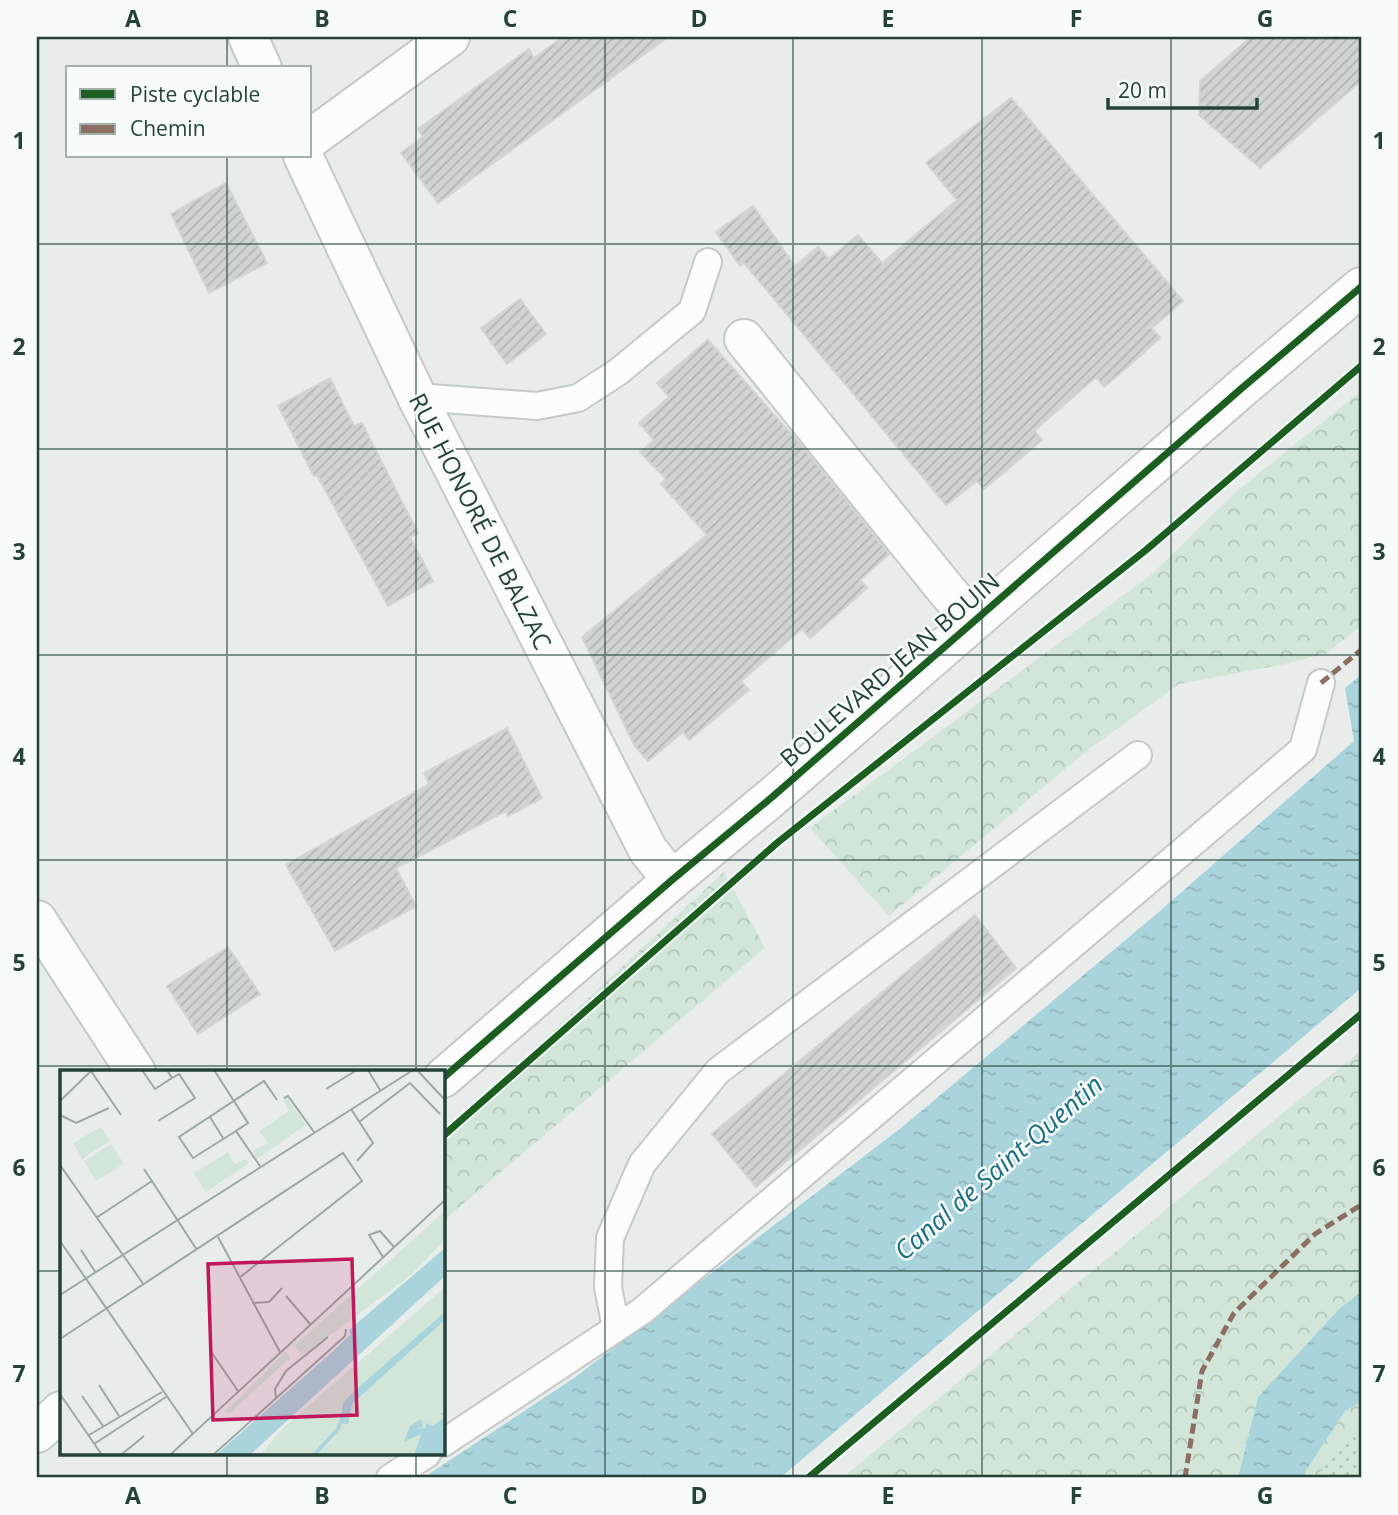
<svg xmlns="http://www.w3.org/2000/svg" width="1398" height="1515" font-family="'Open Sans',sans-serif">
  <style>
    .forest { fill: url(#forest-crowns) }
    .park { fill: url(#park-dots) }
    .water { fill: url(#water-ripples) }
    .building { fill: url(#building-hatch); stroke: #d1d6d4; stroke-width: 2 }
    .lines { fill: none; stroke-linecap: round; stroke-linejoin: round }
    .service-casing { stroke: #c5cac8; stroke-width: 30 }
    .minor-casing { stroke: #c5cac8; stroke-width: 42 }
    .tertiary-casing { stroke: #c5cac8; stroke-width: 42 }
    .service { stroke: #fcfcfc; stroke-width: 26 }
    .minor { stroke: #fcfcfc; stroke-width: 38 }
    .tertiary { stroke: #fcfcfc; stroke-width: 38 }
    .quiet { stroke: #8d6e63; stroke-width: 5; stroke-dasharray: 10 5; stroke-linecap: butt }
    .cycleway-casing { stroke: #f7fbf9; stroke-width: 11 }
    .cycleway { stroke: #1b5e20; stroke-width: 7 }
    .grid { fill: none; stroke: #24423a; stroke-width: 2; stroke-opacity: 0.55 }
    .labels { text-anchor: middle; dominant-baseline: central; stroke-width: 5; stroke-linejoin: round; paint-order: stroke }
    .street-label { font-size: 24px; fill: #24423a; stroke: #f7fbf9 }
    .water-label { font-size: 26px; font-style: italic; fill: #1c6f80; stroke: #f7fbf9 }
    .inset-river { fill: none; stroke: #a9d4db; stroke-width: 3.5 }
    .inset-road { fill: none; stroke: #9aa9a4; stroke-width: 2 }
    .view { fill: #c2185b; fill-opacity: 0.15; stroke: #c2185b; stroke-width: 3.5 }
    .inset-edge { fill: none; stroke: #24423a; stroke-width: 3.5 }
    .neatline { fill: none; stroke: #24423a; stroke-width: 2.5 }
    .grid-label { font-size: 23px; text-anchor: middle; font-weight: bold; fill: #24423a }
  </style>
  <defs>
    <pattern id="forest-crowns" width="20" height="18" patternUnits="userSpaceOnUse" patternTransform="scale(1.75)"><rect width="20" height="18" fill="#d1e6d8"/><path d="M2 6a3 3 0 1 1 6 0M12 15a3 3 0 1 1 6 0" fill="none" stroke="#b3c6ba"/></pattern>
    <pattern id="park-dots" width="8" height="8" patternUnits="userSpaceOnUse" patternTransform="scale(1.75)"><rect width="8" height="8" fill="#d1e6d8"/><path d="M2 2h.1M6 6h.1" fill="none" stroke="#b3c6ba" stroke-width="1.8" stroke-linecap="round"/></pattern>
    <pattern id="water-ripples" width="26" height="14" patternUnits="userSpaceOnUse" patternTransform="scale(1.75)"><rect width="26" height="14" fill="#a9d4db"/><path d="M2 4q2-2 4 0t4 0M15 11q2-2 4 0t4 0" fill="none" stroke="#91b7bd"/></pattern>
    <pattern id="building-hatch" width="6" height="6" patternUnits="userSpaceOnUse" patternTransform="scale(1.75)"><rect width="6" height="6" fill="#cfd4d2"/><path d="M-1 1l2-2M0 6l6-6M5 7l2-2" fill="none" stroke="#b2b7b5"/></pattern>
  </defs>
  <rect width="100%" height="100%" fill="#e8edeb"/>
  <path class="forest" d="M1361,391V626L1327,653L1286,664L1179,684L1088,750L889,916L810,828L1152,574L1237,491Z
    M724,872L765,948L443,1221V1131L481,1098Z
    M1361,1051V1292L1339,1309L1258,1397L1238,1478H842L1295,1103Z
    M1361,1402V1478H1305V1472L1345,1411Z"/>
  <path class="park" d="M1361,1429V1478H1319L1329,1456Z"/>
  <path class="water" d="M1361,675V988L780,1478H423L574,1378L901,1128L1160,911L1354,741L1345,688Z
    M1361,1292V1402L1345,1411L1305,1472V1478H1238L1258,1397L1339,1309Z"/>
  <path class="building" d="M563,37H668L438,203L401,153L423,137L418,129L529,49L534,58Z
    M1251,37H1361V81L1260,168L1199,115L1200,81Z
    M1011,98L1183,301L1152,328L1160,338L1131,364L1104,387L1096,377L1034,431L1042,440L1014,464L984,489L977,481L946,505L744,263L740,266L716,232L753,206L795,266L818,247L829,259L858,235L882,263L957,200L926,163Z
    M226,183L267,263L209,293L171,214Z
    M520,299L546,334L507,364L481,328Z
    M708,340L807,452L889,554L860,580L867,588L839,613L810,638L802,629L741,681L749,690L689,740L683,732L648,761L634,745L582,637L707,535L661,484L666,479L640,452L654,440L639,423L669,397L657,383Z
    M330,378L354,426L362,423L418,533L410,537L433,581L388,606L317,475L314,476L278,406Z
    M507,728L542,798L508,816L506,811L396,868L416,906L335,951L286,865L429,784L424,773Z
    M975,915L1016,968L756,1187L712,1134Z
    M228,947L260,994L198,1034L167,986Z"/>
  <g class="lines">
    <g class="service-casing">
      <path id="service" d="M417,397L537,406L578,398L618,372L692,311L708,262
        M616,1328L608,1287L610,1238L642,1164L718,1071L1138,755
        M443,1443L642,1311L1303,749L1321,683
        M390,1478L427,1454"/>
    </g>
    <g class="minor-casing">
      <path id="minor" d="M248,37L262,68
        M310,139L450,37
        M303,156L417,397L648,850L672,880
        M744,339L947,591L973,621
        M37,920L136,1072"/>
    </g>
    <g class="tertiary-casing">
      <path id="tertiary" d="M443,1078L672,880L771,798L1242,388L1361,287
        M37,1433L61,1411"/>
    </g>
    <use href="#service" class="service"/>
    <use href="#minor" class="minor"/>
    <use href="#tertiary" class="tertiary"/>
    <path class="quiet" d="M1321,683L1361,650
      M1185,1478L1202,1371L1234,1313L1315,1234L1361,1205"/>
    <g class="cycleway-casing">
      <path id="cycleway" d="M443,1078L672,880L771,798L1242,388L1361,287
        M443,1136L777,843L1146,550L1361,366
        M808,1478L1361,1014"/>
    </g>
    <use href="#cycleway" class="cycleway"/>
  </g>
  <path class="grid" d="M227,37V68M416,37V1072M605,37V1478M793,37V1478M982,37V1478M1171,37V1478M227,156V1072M37,244H1361M37,449H1361M37,655H1361M37,860H1361M37,1066H1361M37,1271H61M443,1271H1361M227,1454V1478M416,1454V1478"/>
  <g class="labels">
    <g class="street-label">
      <text transform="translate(481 521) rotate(63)">RUE HONORÉ DE BALZAC</text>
      <text transform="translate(889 669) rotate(-41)">BOULEVARD JEAN BOUIN</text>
    </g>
    <g class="water-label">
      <text transform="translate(998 1167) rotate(-41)">Canal de Saint-Quentin</text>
    </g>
  </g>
  <g transform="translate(60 1070)">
    <rect width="385" height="385" fill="#e8edeb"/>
    <path d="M227,28L246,55L197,89L193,81L208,73L199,61L229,41L223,30ZM41,57L50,71L22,89L13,73ZM51,74L64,94L36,111L24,91ZM168,82L174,94L186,89L189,93L146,122L134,103Z" fill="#d1e6d8"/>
    <path d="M385,141V170L351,205L243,285L234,276ZM385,217V242L283,333L280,344L279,353L292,334L385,250L354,385H200L225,356ZM226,281L230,288L170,343L165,342Z" fill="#d1e6d8"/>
    <path d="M385,250V385H258L282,358L290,339Z" fill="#d1e6d8"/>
    <path d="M385,178V206L190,385H156L271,283L290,265L289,260ZM385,242V250L292,334L288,354L279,353L283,333L291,324ZM379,343H385V385H354L361,364L344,372L350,356L361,349L363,356L358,359L366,358V353L373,356L385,347Z" fill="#a9d4db"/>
    <path class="inset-river" d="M254,385L278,359L284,343"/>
    <path class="inset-road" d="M82,0L95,19L112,8M154,0L188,53L176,61L200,96M308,0L320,20M357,0L385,30M31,1L61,45M266,19L297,0M224,28L228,26L254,62M0,31L32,0M291,39L313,73L297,91M0,45L16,53L49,38M150,47L163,68M98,51L135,28L119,4L112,8L107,0M299,52L350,13L380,44M176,61L133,88L119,67L204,11L217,30M0,95L84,215M84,99L137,180M36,148L92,111M158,167L220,282M0,171L133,364M21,180L36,203M323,187L309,165L320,161L334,177M0,225L353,0M226,226L250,254M192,233L209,232L222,218M0,269L283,83L302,111L179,208M152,283L178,321M39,315L59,346M0,324L42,385M22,326L43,356M216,328L215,319L226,301L268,267M29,365L102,322M34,374L106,327M61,385L84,366M110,385L385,130M153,385L285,266L286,259"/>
    <path class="view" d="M292,189L297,345L153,350L148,194Z"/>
    <rect width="385" height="385" class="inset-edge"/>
  </g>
  <rect width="1398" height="1515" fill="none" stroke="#f7fbf9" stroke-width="77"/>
  <rect x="66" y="66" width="245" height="91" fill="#f7fbf9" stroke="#a3b1ad" stroke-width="2"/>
  <rect x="80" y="89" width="35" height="10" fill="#1b5e20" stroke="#a3b1ad" stroke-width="2"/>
  <text x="130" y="102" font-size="21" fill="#24423a">Piste cyclable</text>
  <rect x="80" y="124" width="35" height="10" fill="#8d6e63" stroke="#a3b1ad" stroke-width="2"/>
  <text x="130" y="136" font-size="21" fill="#24423a">Chemin</text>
  <path d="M1108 98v10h149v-10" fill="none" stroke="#24423a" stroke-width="3.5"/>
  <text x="1118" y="98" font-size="21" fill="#24423a" stroke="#f7fbf9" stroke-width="5" paint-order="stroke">20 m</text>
  <rect x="38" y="38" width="1322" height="1438" class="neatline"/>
  <g class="grid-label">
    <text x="133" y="27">A</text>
    <text x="322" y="27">B</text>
    <text x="510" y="27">C</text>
    <text x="699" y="27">D</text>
    <text x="888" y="27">E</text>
    <text x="1076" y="27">F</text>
    <text x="1265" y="27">G</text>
    <text x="19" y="149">1</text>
    <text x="1379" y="149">1</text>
    <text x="19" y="355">2</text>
    <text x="1379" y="355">2</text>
    <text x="19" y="560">3</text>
    <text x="1379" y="560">3</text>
    <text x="19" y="765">4</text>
    <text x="1379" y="765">4</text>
    <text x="19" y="971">5</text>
    <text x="1379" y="971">5</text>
    <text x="19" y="1176">6</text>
    <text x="1379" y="1176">6</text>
    <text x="19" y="1382">7</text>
    <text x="1379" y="1382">7</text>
    <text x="133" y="1504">A</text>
    <text x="322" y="1504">B</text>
    <text x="510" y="1504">C</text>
    <text x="699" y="1504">D</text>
    <text x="888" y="1504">E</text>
    <text x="1076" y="1504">F</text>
    <text x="1265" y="1504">G</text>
  </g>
</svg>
